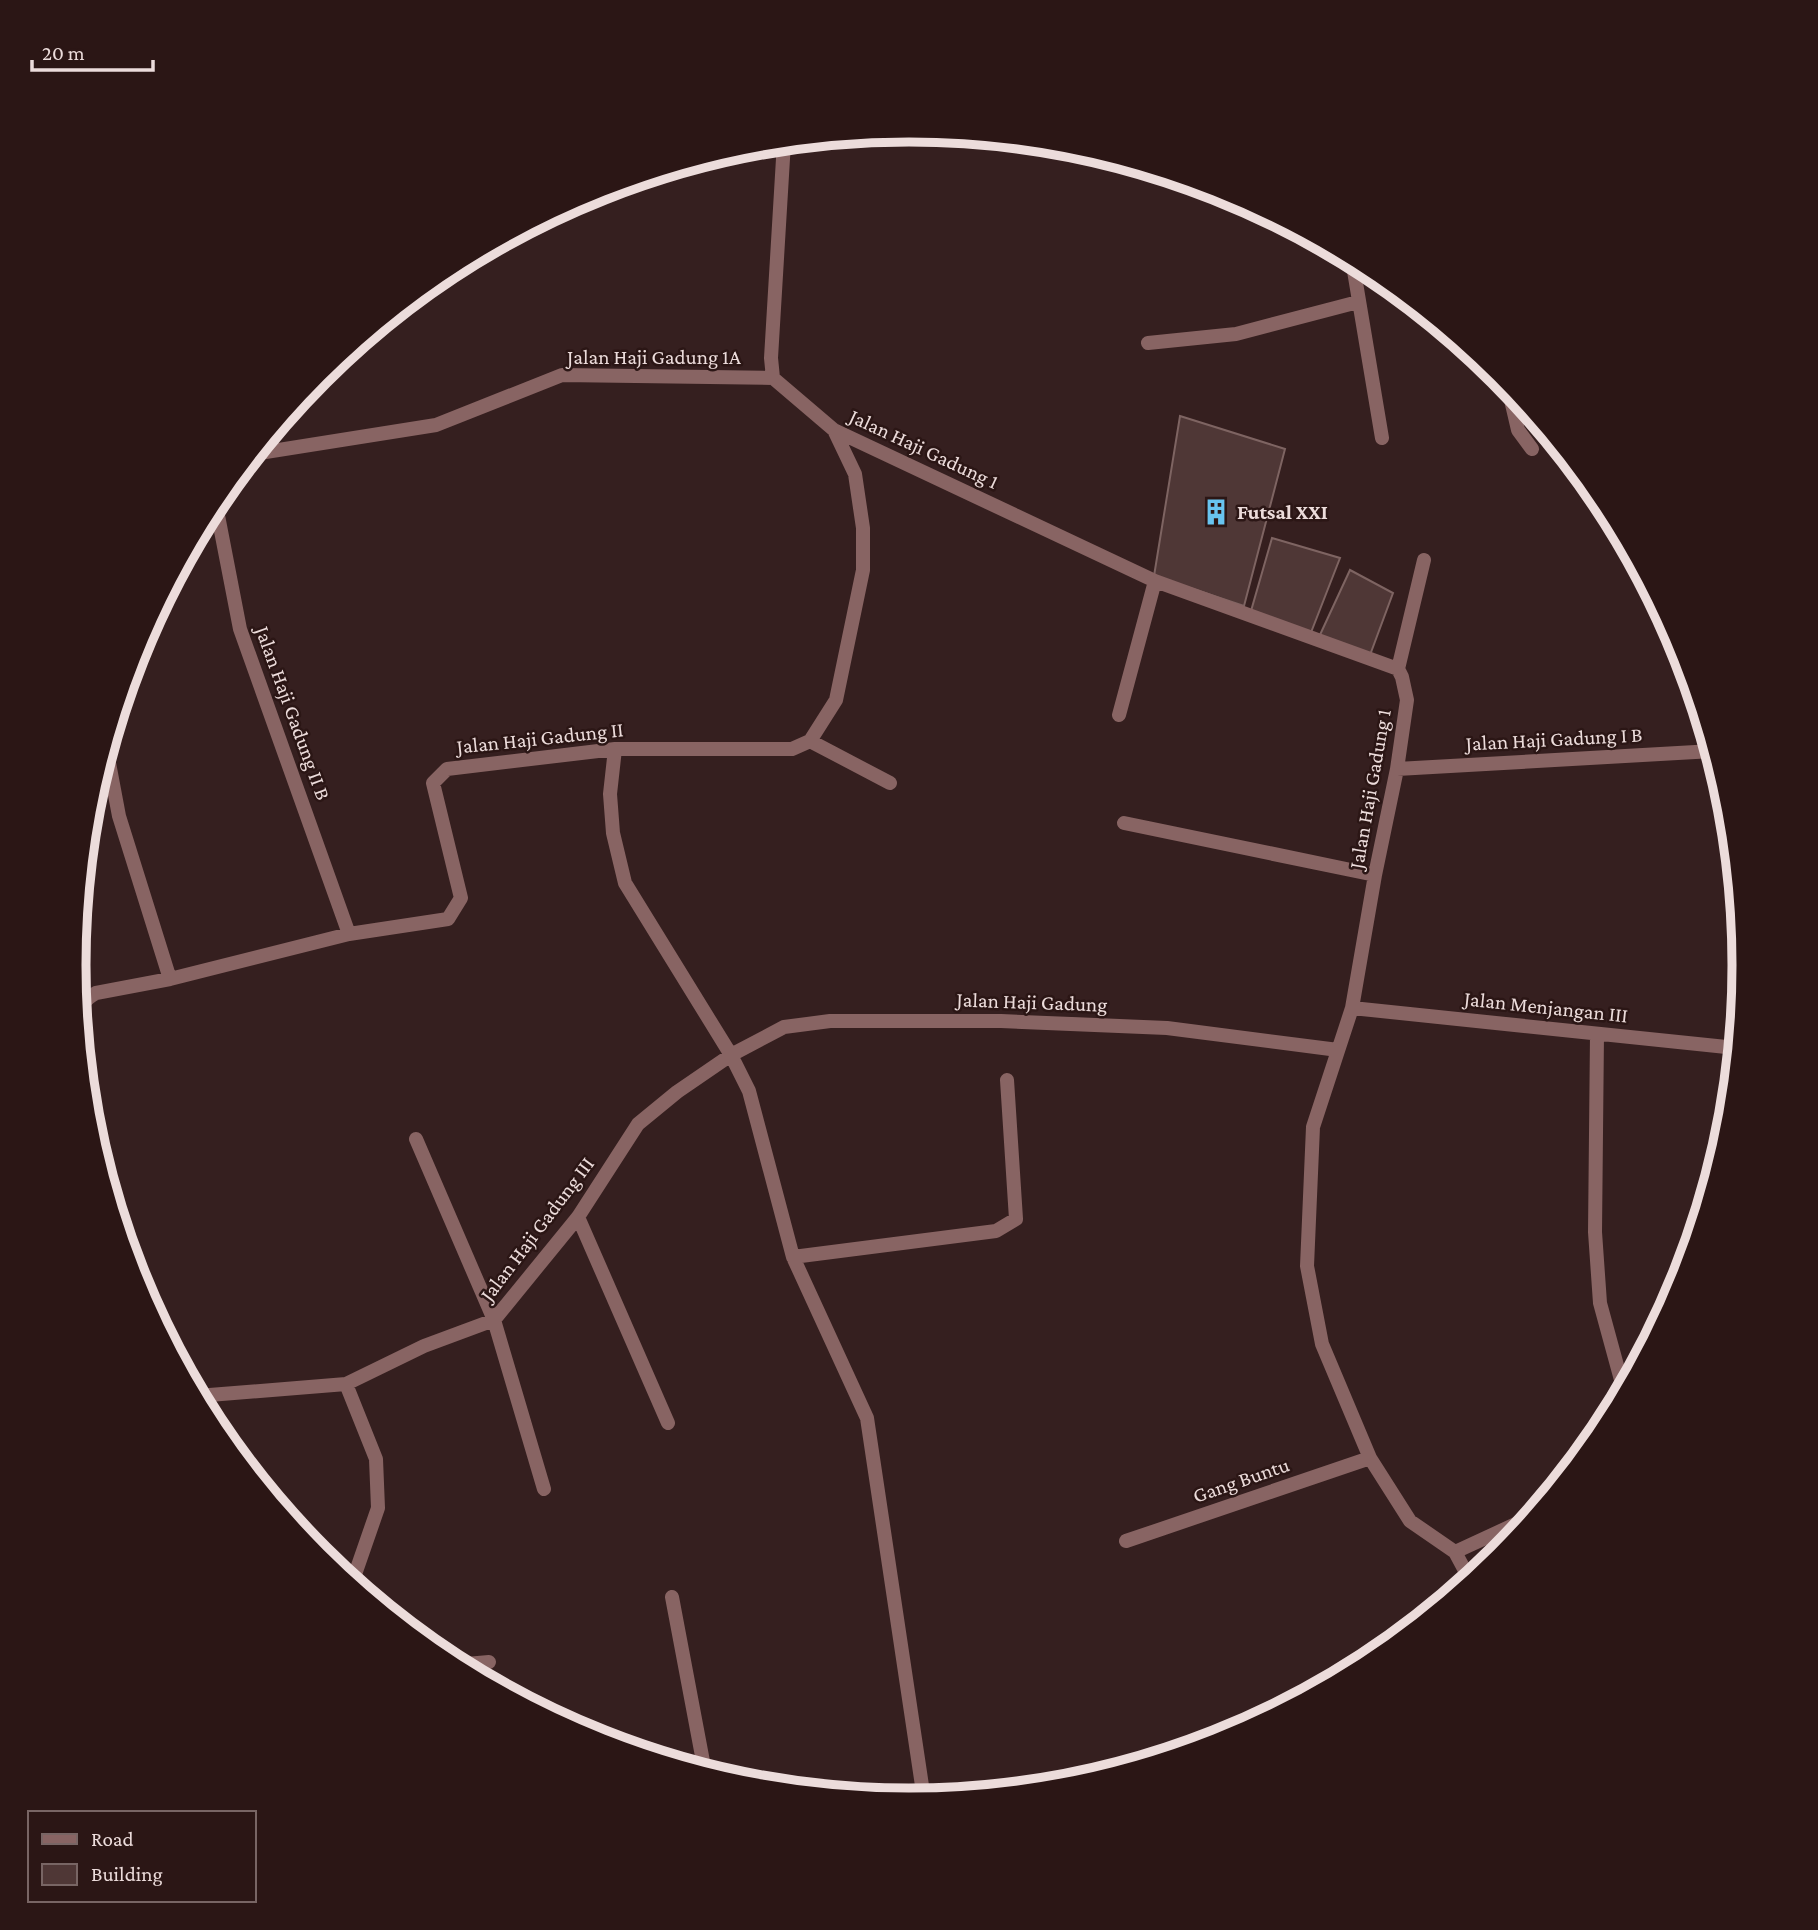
<svg xmlns="http://www.w3.org/2000/svg" width="1818" height="1930" font-family="'Crimson Pro',serif">
  <style>
    .building { fill: #4f3736; stroke: #7e6462; stroke-width: 2 }
    .lines { fill: none; stroke-linecap: round; stroke-linejoin: round }
    .street { stroke: #886463; stroke-width: 14 }
    .labels { text-anchor: middle; dominant-baseline: central; stroke-width: 5; stroke-linejoin: round; paint-order: stroke }
    .street-label { font-size: 21px; fill: #ecdcdb; stroke: #2b1615 }
    .poi-label { font-size: 21px; font-weight: bold; fill: #ecdcdb; stroke: #2b1615; text-anchor: start }
    .rim { fill: none; stroke: #ecdcdb; stroke-width: 9 }
  </style>
  <rect width="100%" height="100%" fill="#351f1f"/>
  <path class="building" d="M1180,416L1285,449L1244,606L1154,576Z
    M1272,538L1340,558L1310,635L1251,611Z
    M1350,570L1393,593L1370,655L1319,637Z"/>
  <g class="lines">
    <path class="street" d="M784,142L771,358L773,378L834,430L1155,581L1398,669L1402,677L1407,700L1397,769L1375,875L1352,1008L1313,1127L1307,1266L1322,1344L1370,1458L1410,1521L1455,1552L1470,1580
      M1352,259L1382,438
      M1148,343L1236,334L1358,302
      M1507,383L1518,430L1532,449
      M253,454L436,425L562,375L773,378
      M215,500L240,629L349,934
      M1398,669L1424,560
      M1119,715L1155,581
      M810,741L890,783
      M106,747L119,816L170,979
      M615,749L610,794L613,833L625,883L731,1055L749,1091L793,1257L867,1418L924,1799
      M1397,769L1713,751
      M1124,823L1375,875
      M1352,1008L1736,1048
      M79,1021C81,1006 83,1000 96,993L170,979L349,934L448,919L461,898L433,783L447,769L615,749H792L810,741L836,700L863,570V528L855,474L834,430
      M80,1027L103,1172
      M1597,1034L1595,1232L1600,1303L1624,1391
      M416,1139L494,1320L544,1489
      M578,1217L668,1423
      M793,1257L996,1231L1016,1219L1007,1080
      M346,1384L376,1459L378,1508L352,1583
      M197,1396L346,1384L424,1346L494,1320L578,1217L638,1124L677,1092L731,1055L784,1027L830,1021H1001L1167,1028L1338,1050
      M1126,1541L1370,1458
      M1455,1552L1531,1517
      M672,1597L705,1772
      M455,1665L489,1662"/>
  </g>
  <defs>
    <g id="building-bare" transform="scale(2.1)"><path d="M-4-6H4V6H1V3H-1V6H-4ZM-2.5-4.3h1.7v1.8h-1.7ZM.8-4.3h1.7v1.8H.8ZM-2.5-1h1.7V.8h-1.7ZM.8-1h1.7V.8H.8Z" fill="#68c4f0" stroke="#2b1615" stroke-width="2.5" paint-order="stroke"/></g>
  </defs>
  <g fill-rule="evenodd">
    <use href="#building-bare" x="1216" y="512"/>
  </g>
  <g class="labels">
    <g class="street-label">
      <text x="654" y="357">Jalan Haji Gadung 1A</text>
      <text transform="translate(924 449) rotate(25)">Jalan Haji Gadung 1</text>
      <text transform="translate(293 713) rotate(70)">Jalan Haji Gadung II B</text>
      <text transform="translate(540 738) rotate(-6)">Jalan Haji Gadung II</text>
      <text transform="translate(1554 739) rotate(-3)">Jalan Haji Gadung I B</text>
      <text transform="translate(1370 789) rotate(-80)">Jalan Haji Gadung 1</text>
      <text transform="translate(1032 1002) rotate(2)">Jalan Haji Gadung</text>
      <text transform="translate(1546 1007) rotate(6)">Jalan Menjangan III</text>
      <text transform="translate(537 1229) rotate(-53)">Jalan Haji Gadung III</text>
      <text transform="translate(1241 1480) rotate(-19)">Gang Buntu</text>
    </g>
    <g class="poi-label">
      <text x="1237" y="512">Futsal XXI</text>
    </g>
  </g>
  <path d="M0 0H1818V1930H0ZM86 965a823 823 0 1 1 1646 0a823 823 0 1 1-1646 0Z" fill="#2b1615" fill-rule="evenodd"/>
  <path class="rim" d="M86 965a823 823 0 1 1 1646 0a823 823 0 1 1-1646 0Z"/>
  <rect x="28" y="1811" width="228" height="91" fill="#2b1615" stroke="#786564" stroke-width="2"/>
  <rect x="42" y="1834" width="35" height="10" fill="#886463" stroke="#786564" stroke-width="2"/>
  <text x="91" y="1846" font-size="21" fill="#ecdcdb">Road</text>
  <rect x="42" y="1864" width="35" height="21" fill="#4f3736" stroke="#786564" stroke-width="2"/>
  <text x="91" y="1881" font-size="21" fill="#ecdcdb">Building</text>
  <path d="M32 60v10h121v-10" fill="none" stroke="#ecdcdb" stroke-width="3.5"/>
  <text x="42" y="60" font-size="21" fill="#ecdcdb" stroke="#2b1615" stroke-width="5" paint-order="stroke">20 m</text>
</svg>
